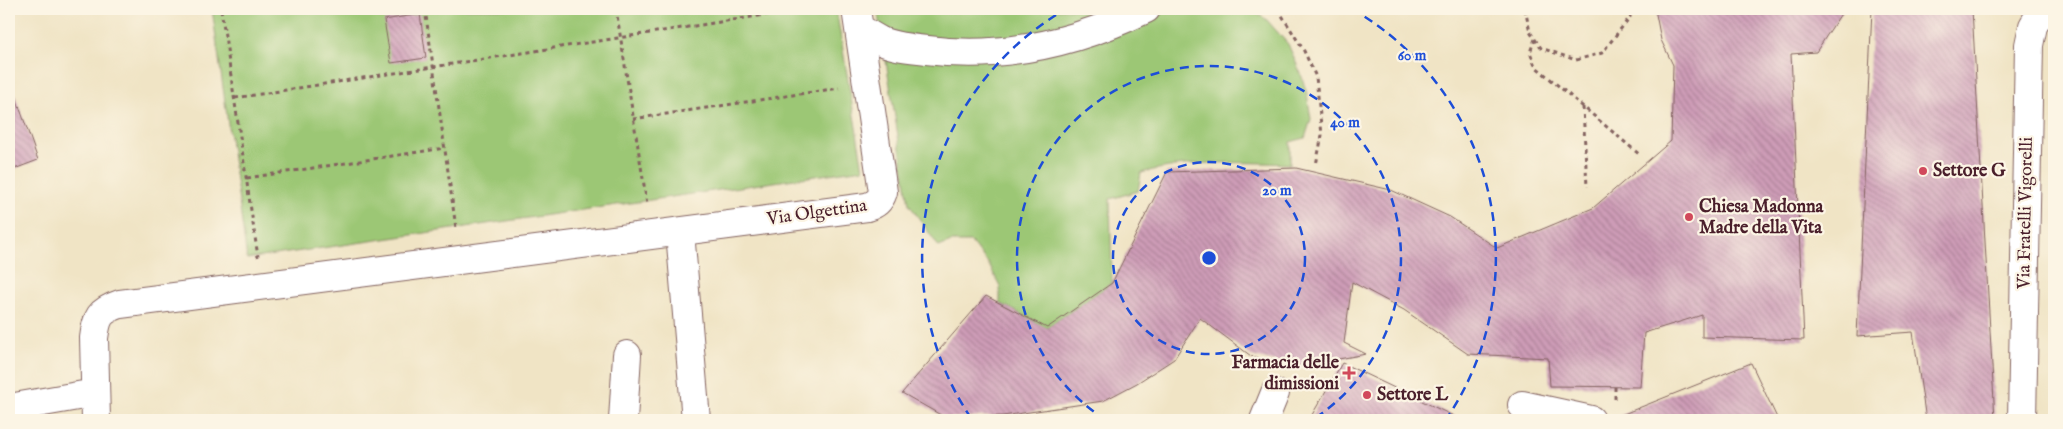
<svg xmlns="http://www.w3.org/2000/svg" width="2063" height="429" font-family="'IM FELL English',serif">
  <style>
    .grass { fill: #9cc774; stroke: #737350 }
    .building { fill: url(#building-back-hatch) }
    .lines { fill: none; stroke-linecap: round; stroke-linejoin: round }
    .minor-casing { stroke: #846461; stroke-width: 30 }
    .path { stroke: #846461; stroke-width: 3; stroke-dasharray: 4 4; stroke-linecap: butt }
    .minor { stroke: #fff; stroke-width: 28 }
    .ring { fill: none; stroke: #1d4ed8; stroke-width: 2.5; stroke-dasharray: 9 6 }
    .poi-dot { fill: #d1495b; stroke: #fcf5e5; stroke-width: 2 }
    .labels { text-anchor: middle; dominant-baseline: central; stroke-width: 4.5; stroke-linejoin: round; paint-order: stroke }
    .poi-label { font-size: 18px; font-weight: bold; fill: #4a1f2b; stroke: #fcf5e5; text-anchor: start }
    .street-label { font-size: 18px; fill: #4a1f2b; stroke: #fcf5e5 }
    .centre { fill: #1d4ed8; stroke: #fcf5e5; stroke-width: 2.5 }
    .ring-label { font-size: 15px; text-anchor: middle; font-weight: bold; fill: #1d4ed8; stroke: #fcf5e5; stroke-width: 4.5; stroke-linejoin: round; paint-order: stroke }
  </style>
  <defs>
    <pattern id="building-back-hatch" width="6" height="6" patternUnits="userSpaceOnUse" patternTransform="scale(1.25)"><rect width="6" height="6" fill="#ce9cb7"/><path d="M-1 5l2 2M0 0l6 6M5-1l2 2" fill="none" stroke="#a97f95"/></pattern>
  </defs>
  <rect width="100%" height="100%" fill="#fcf5e5"/>
  <filter id="ink" filterUnits="userSpaceOnUse"><feTurbulence type="fractalNoise" baseFrequency=".02" numOctaves="2"/><feDisplacementMap in="SourceGraphic" scale="10" xChannelSelector="R" yChannelSelector="G"/><feConvolveMatrix kernelMatrix="1 2 1 2 8 2 1 2 1" color-interpolation-filters="sRGB"/></filter>
  <filter id="wash" filterUnits="userSpaceOnUse"><feTurbulence type="fractalNoise" baseFrequency=".0096" numOctaves="4" result="noise"/><feDisplacementMap in="SourceGraphic" scale="20" xChannelSelector="R" yChannelSelector="G"/><feGaussianBlur stdDeviation="1.12" result="paint"/><feColorMatrix in="noise" values="0 0 0 0 0 0 0 0 0 0 0 0 0 0 0 0 0 1.4 0 .05"/><feComposite in="paint" operator="in"/></filter>
  <g filter="url(#wash)">
    <rect width="100%" height="100%" fill="#f0e4c5"/>
    <path class="grass" d="M212,9H836L863,169L247,259Z
      M877,9H1118L1068,26L985,43L899,34L880,26Z
      M1171,9H1248L1266,19L1288,44L1301,74L1307,94L1311,119L1305,138L1290,142V164C1240,162 1189,160 1141,173L1138,191L1110,199L1112,283L1047,328L1000,303V286L988,263L971,242H951L939,247L909,204L885,55L1108,37Z"/>
    <g id="blocks">
      <path class="building" d="M1655,9H1844L1816,52L1791,54L1804,340L1702,337V315L1644,333L1640,387L1550,386L1548,358L1468,354L1404,310L1352,282L1344,343L1366,354L1295,367L1251,356L1200,318L1174,359L1137,383L1103,401L1003,416L946,418L902,393L986,296L1047,328L1112,283L1167,172L1296,168L1391,190L1450,217L1497,248L1593,208L1671,141L1673,65L1661,40Z
        M1872,9H1972L1995,420H1926L1913,332L1857,336Z
        M420,14L426,58L391,63L384,20Z
        M13,89L38,160L9,171V90Z
        M1342,363L1462,420H1309Z
        M1751,363L1778,420H1611V419Z"/>
    </g>
  </g>
  <g filter="url(#ink)">
    <use href="#blocks" fill-opacity="0" stroke="#846461" stroke-width="1"/>
    <g class="lines">
      <g class="minor-casing">
        <path id="minor" d="M859,28C865,32 872,36 879,40C893,47 911,48 927,50C1003,60 1078,42 1146,9
          M680,232L696,420
          M1522,405L1591,420
          M9,408L95,393
          M96,420L94,338C97,317 99,311 120,304L867,207C876,204 880,201 883,192L856,9
          M623,420L627,355
          M1264,420L1275,393
          M2022,420L2029,45L2033,26L2043,9"/>
      </g>
      <path class="path" d="M221,9L258,257
        M425,9L456,228H454
        M616,9L647,204
        M1278,9L1304,51L1316,77L1322,135L1316,165
        M1525,9L1530,32L1541,48L1576,60L1602,53L1630,17V9
        M1535,39L1530,52L1535,66L1640,155
        M235,98L803,9
        M1583,107L1587,187
        M633,119L839,88
        M247,178L445,148
        M1615,387V402"/>
      <use href="#minor" class="minor"/>
    </g>
  </g>
  <g class="ring">
    <circle cx="1209" cy="258" r="96"/>
    <path d="M1106 420A192 192 0 1 1 1312 420"/>
    <path d="M971 418A287 287 0 0 1 1066 9M1352 9A287 287 0 0 1 1447 418"/>
  </g>
  <g class="poi-dot">
    <circle cx="1923" cy="171" r="5"/>
    <circle cx="1689" cy="217" r="5"/>
    <path d="M1346.5 365.5h5v5h5v5h-5v5h-5v-5h-5v-5h5z"/>
    <circle cx="1367" cy="395" r="5"/>
  </g>
  <g class="labels">
    <g class="poi-label">
      <text x="1933" y="171">Settore G</text>
      <text x="1699" y="207">Chiesa Madonna<tspan x="1699" dy="21">Madre della Vita</tspan></text>
      <text x="1339" y="363" text-anchor="end">Farmacia delle<tspan x="1339" dy="21">dimissioni</tspan></text>
      <text x="1377" y="395">Settore L</text>
    </g>
    <g class="street-label">
      <text transform="translate(817 213) rotate(-8)">Via Olgettina</text>
      <text transform="translate(2026 213) rotate(-89)">Via Fratelli Vigorelli</text>
    </g>
  </g>
  <circle cx="1209" cy="258" r="8" class="centre"/>
  <g class="ring-label">
    <text x="1412" y="60">60 m</text>
    <text x="1345" y="127">40 m</text>
    <text x="1277" y="195">20 m</text>
  </g>
  <rect width="2063" height="429" fill="none" stroke="#fcf5e5" stroke-width="30"/>
</svg>
